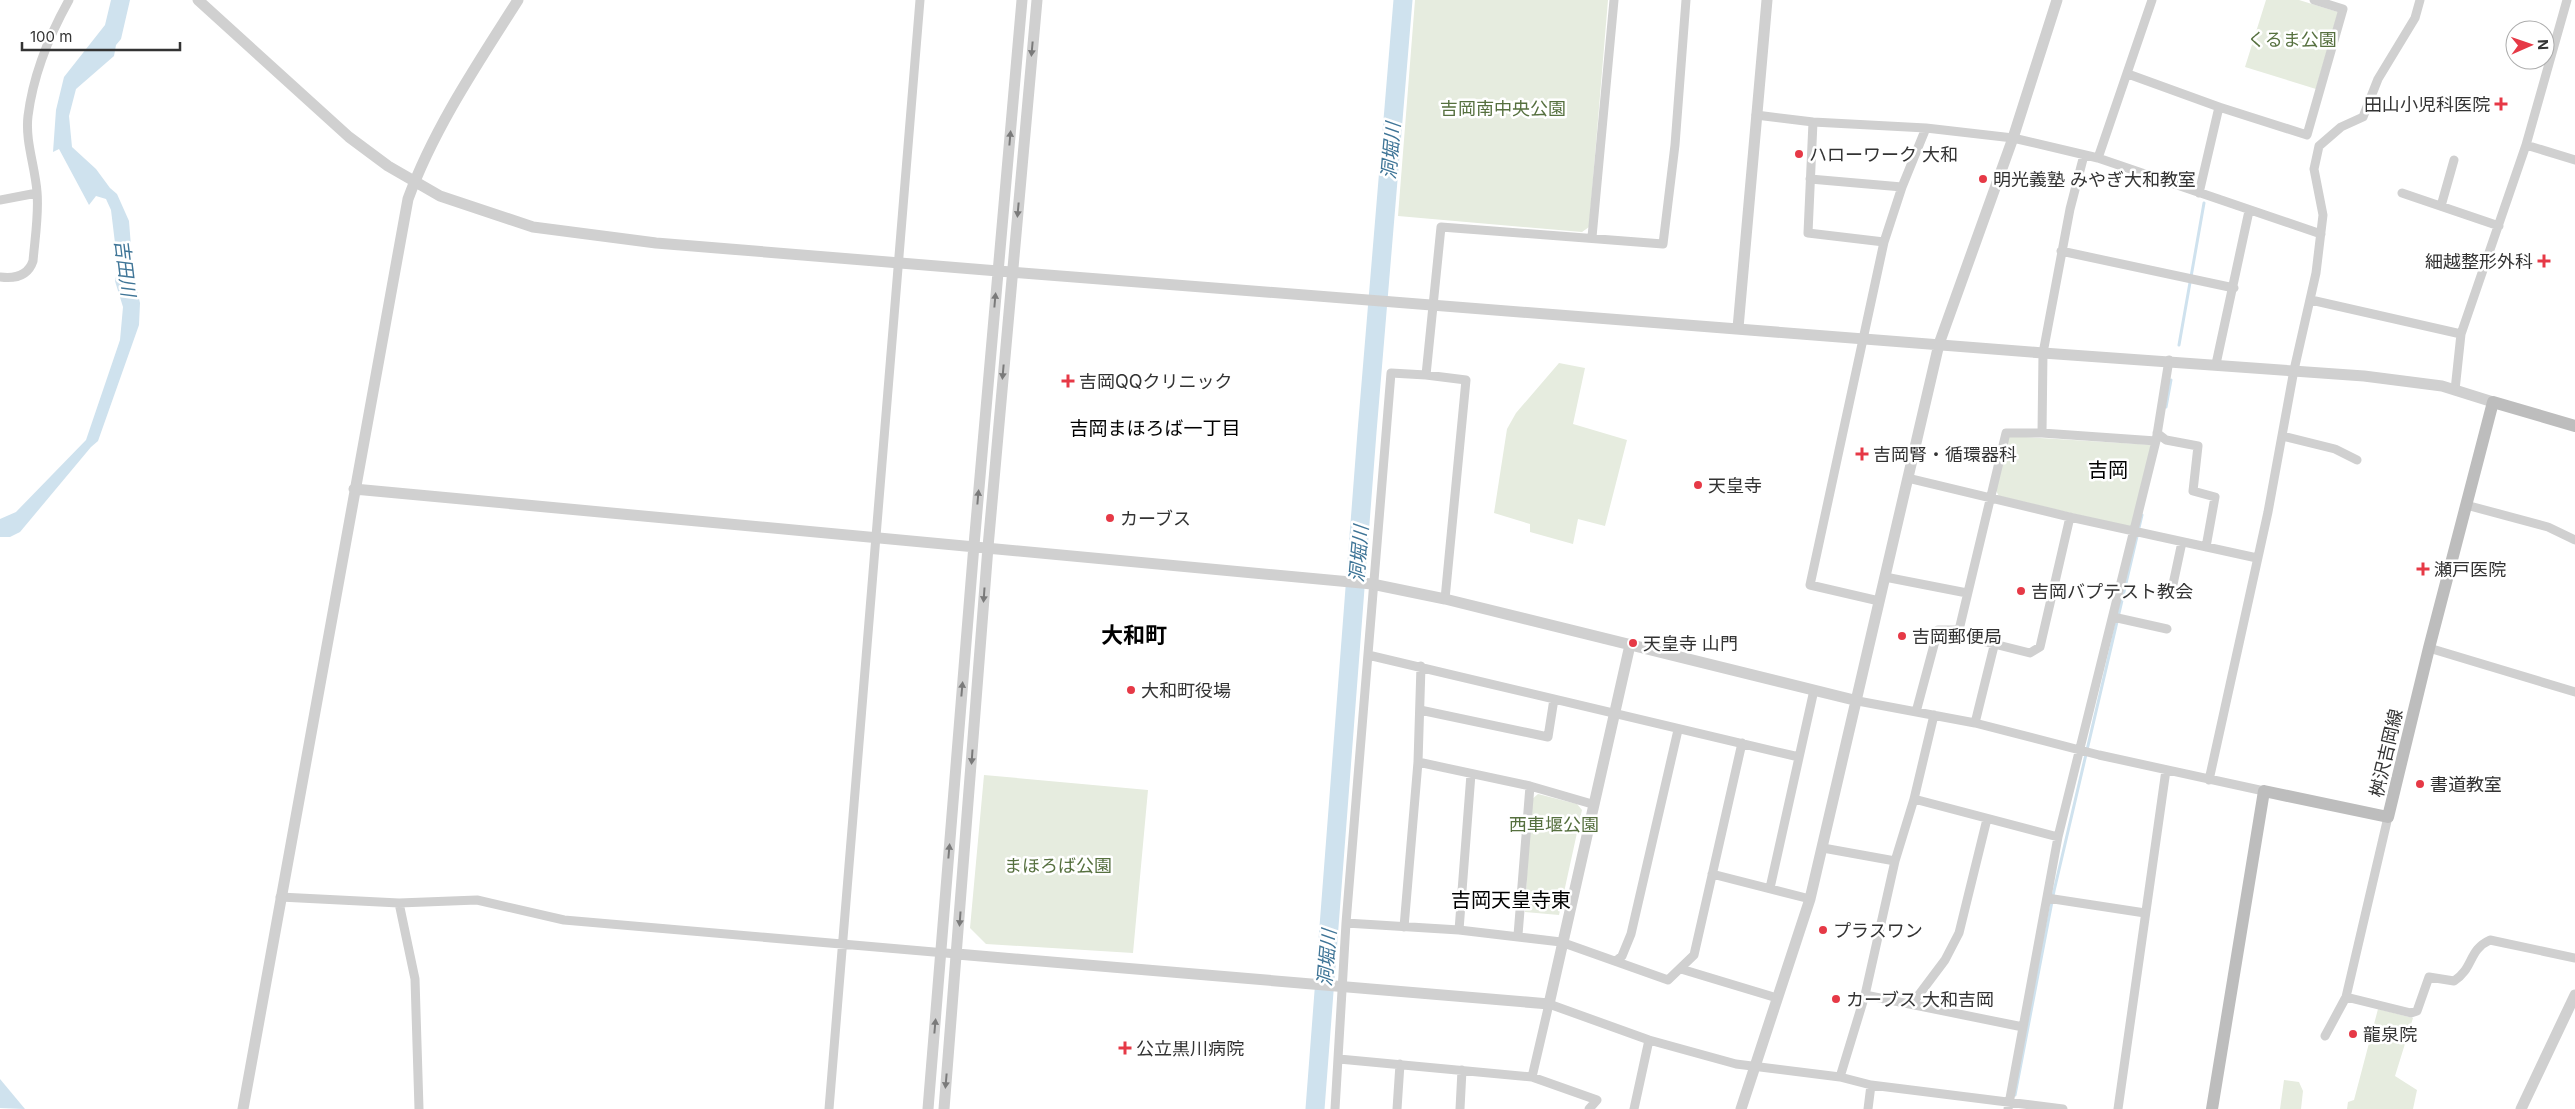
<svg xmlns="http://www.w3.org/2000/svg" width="2575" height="1109" font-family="Inter,'Noto Sans JP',sans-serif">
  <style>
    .green { fill: #e6ecdf }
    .water { fill: #cfe2ee }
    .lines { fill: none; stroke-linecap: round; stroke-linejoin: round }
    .stream { stroke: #cfe2ee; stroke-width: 3 }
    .river { stroke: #cfe2ee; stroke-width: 19 }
    .minor { stroke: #d0d0d0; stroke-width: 9 }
    .tertiary { stroke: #d0d0d0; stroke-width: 11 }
    .secondary { stroke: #bdbdbd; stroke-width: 12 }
    .oneway { fill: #7a7a7a }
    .poi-dot { fill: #e63946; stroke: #fff; stroke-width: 2 }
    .labels { text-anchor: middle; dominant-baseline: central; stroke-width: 5; stroke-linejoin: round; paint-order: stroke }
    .park-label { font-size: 18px; fill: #56703f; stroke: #fff }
    .poi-label { font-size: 18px; fill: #333; stroke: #fff; text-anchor: start }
    .street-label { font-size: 18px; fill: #333; stroke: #fff }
    .water-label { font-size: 19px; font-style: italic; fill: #3f7597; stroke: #fff }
    .neighbourhood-label { font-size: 19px; fill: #000; stroke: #fff }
    .quarter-label { font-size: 20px; fill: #000; stroke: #fff }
    .district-label { font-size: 22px; font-weight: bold; fill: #000; stroke: #fff }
  </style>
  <rect width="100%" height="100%" fill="#fff"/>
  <path class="green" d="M1415,0H1608L1589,227L1582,232L1398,216Z
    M2266,0H2299L2338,12L2316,89L2245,67Z
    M1559,363L1585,368L1573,424L1627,440L1605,526L1578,519L1573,544L1530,532V524L1494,513L1507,429L1516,413Z
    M2009,436L2154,445L2134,528L1999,496L1995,489Z
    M984,775L1148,790L1133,953L986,944L970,928Z
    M1538,794L1577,804L1582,810L1559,915L1525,912L1531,800Z
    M2378,1009L2413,1018L2395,1076L2417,1090L2413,1109H2347L2348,1102L2354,1100Z
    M2284,1080L2299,1082L2303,1091L2301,1109H2280Z"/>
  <path class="water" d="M111,0H130L121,39L116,45L114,56L76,89L69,116L72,147L96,169L110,188L117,194L129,221L133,272L140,303L139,325L98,441L91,447L20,532L10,537H0V519L16,512L86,440L120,340L123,307L115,281L118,268L111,210L106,199L96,196L89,205L59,149L53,152L56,110L64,77L105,25Z
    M0,1079L25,1109L0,1108Z"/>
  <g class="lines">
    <path class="stream" d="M2179,345L2204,203
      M2166,407L2171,380
      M2015,1095L2054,891L2142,515"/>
    <path class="river" d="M1315,1109L1367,432L1403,0"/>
    <path class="minor" d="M2128,74L2219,107L2307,135L2343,9L2314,0
      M1756,115L1813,122L1926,128L2013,138L2098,158L2321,234
      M1813,122L1808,233L1884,242
      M2526,145L2575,160
      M2098,158L2152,0
      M1810,179L1902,187
      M2199,193L2219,107
      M2402,193L2499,226
      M0,200L37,193
      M2441,206L2454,160
      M1592,237L1614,0
      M2061,251L2234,288
      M0,277C15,279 28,276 33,261C35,238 39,214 37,192C35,166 25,141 28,116C33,76 50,34 69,0
      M2311,300L2461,334
      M2216,364L2249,211
      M2455,390L2461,334L2526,145L2567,0
      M2042,433L2043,353L2070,209L2084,155
      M2157,433L2166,440L2198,446L2193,491L2215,497L2206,547
      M2282,436L2335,449L2357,460
      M1908,478L2070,517L2257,558
      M2466,505L2548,527L2575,540
      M2070,517L2040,647L2030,653L1966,637L1959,630L2006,433H2042L2156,441
      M1885,577L1967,593
      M2172,589L2182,542
      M1445,599L1466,380L1426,375L1441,227L1663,244L1675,145L1686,0
      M1879,601L1810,585L1884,242L1902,187L1926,128
      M2113,617L2167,629
      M2429,648L2575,692
      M1368,655L1799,757
      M1858,701L1975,723L2099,755L2264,791
      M1420,710L1548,737L1554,699
      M1916,712L1938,630H1959
      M1975,723L1994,646
      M1418,762L1530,786L1592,804
      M2209,780L2268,512L2294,370L2316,273L2323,215L2314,169L2319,146L2341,127L2363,117L2378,79L2415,18L2420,0
      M1914,799L2058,837
      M1823,848L1895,861
      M1712,874L1810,899
      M1770,888L1814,690
      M280,897L399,903L477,900L564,920L957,954
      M2047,898L2145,913
      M399,903L415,979L419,1109
      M1346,923L1459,930L1561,942L1668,980L1694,955L1742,743
      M1404,927L1418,762L1421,666
      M1459,930L1471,774
      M1518,935L1530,786
      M1616,961L1622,956L1631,934L1678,730
      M1681,969L1777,998
      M1865,995L2023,1027
      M2346,997L2411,1013L2417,1011L2429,977L2454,981C2474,968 2468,950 2490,940L2575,958
      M1912,1004L1945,960L1959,933L1987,819
      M2325,1036L2346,997L2388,817
      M1339,1059L1532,1077L1597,1100L1589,1109
      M1532,1077L1549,1004L1649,1040L1736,1064L1840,1077L1871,1085L2063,1109
      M1840,1077L1865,995L1895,861L1914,799L1934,715
      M829,1109L920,0
      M1335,1109L1346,923L1391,373L1426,375
      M1397,1109L1400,1064
      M1460,1109L1462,1070
      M1634,1109L1649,1040
      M1868,1109L1871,1085
      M2008,1109L2058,837L2156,441L2169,360
      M2118,1109L2166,770"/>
    <path class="tertiary" d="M198,0L349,137L388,166L440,196L533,227L656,243L998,271L2043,353L2364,376L2442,386L2493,402
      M1738,328L1767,0
      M354,489L1372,584L1445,599L1858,701
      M957,954L1549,1004L1630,645
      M243,1109L408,199C434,128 478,63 518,0
      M928,1109L974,545L1022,0
      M944,1109L988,547L1037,0
      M1741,1109L1810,899L1939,344L2013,138L2057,0
      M2521,1109L2575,995"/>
    <path class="secondary" d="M2212,1109L2264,791L2388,817L2429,648L2493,402L2575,426"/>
  </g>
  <defs><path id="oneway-solid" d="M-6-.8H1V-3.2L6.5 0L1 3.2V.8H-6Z" transform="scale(1.25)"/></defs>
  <g class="oneway">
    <use href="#oneway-solid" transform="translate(1032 49) rotate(95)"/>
    <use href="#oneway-solid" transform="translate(1010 138) rotate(-85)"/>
    <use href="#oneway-solid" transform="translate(1018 210) rotate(95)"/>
    <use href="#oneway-solid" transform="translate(995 300) rotate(-85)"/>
    <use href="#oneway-solid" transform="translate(1003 372) rotate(95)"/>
    <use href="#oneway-solid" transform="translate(978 497) rotate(-85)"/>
    <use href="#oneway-solid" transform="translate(984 595) rotate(94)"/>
    <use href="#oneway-solid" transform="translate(962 689) rotate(-85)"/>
    <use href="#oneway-solid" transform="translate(972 757) rotate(94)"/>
    <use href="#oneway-solid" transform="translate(949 851) rotate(-85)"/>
    <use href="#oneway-solid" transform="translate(960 919) rotate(94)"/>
    <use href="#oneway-solid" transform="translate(935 1026) rotate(-85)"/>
    <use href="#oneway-solid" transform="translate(946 1081) rotate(95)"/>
  </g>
  <g class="poi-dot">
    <path d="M2498.5 96.5h5v5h5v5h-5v5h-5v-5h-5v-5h5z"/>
    <circle cx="1799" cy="154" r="5"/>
    <circle cx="1983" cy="179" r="5"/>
    <path d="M2541.5 253.5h5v5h5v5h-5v5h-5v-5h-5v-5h5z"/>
    <path d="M1065.5 373.5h5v5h5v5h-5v5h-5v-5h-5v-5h5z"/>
    <path d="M1859.5 446.5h5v5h5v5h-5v5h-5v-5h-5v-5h5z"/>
    <circle cx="1698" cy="485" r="5"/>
    <circle cx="1110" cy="518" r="5"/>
    <path d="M2420.5 561.5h5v5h5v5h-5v5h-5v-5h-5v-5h5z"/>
    <circle cx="2021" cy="591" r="5"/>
    <circle cx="1902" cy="636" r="5"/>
    <circle cx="1633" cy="643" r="5"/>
    <circle cx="1131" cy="690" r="5"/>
    <circle cx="2420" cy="784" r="5"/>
    <circle cx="1823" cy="930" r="5"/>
    <circle cx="1836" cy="999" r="5"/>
    <circle cx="2353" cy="1034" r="5"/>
    <path d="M1122.5 1040.5h5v5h5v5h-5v5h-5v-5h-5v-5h5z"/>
  </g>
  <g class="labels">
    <g class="park-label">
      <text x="2292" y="39">くるま公園</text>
      <text x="1503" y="108">吉岡南中央公園</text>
      <text x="1554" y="824">西車堰公園</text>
      <text x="1058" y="865">まほろば公園</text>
    </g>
    <g class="poi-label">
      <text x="2490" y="104" text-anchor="end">田山小児科医院</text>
      <text x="1809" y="154">ハローワーク 大和</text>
      <text x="1993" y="179">明光義塾 みやぎ大和教室</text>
      <text x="2533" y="261" text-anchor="end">細越整形外科</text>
      <text x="1079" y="381">吉岡QQクリニック</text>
      <text x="1873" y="454">吉岡腎・循環器科</text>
      <text x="1708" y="485">天皇寺</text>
      <text x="1120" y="518">カーブス</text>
      <text x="2434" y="569">瀬戸医院</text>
      <text x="2031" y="591">吉岡バプテスト教会</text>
      <text x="1912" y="636">吉岡郵便局</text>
      <text x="1643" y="643">天皇寺 山門</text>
      <text x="1141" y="690">大和町役場</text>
      <text x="2430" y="784">書道教室</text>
      <text x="1833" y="930">プラスワン</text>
      <text x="1846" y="999">カーブス 大和吉岡</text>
      <text x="2363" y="1034">龍泉院</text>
      <text x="1136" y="1048">公立黒川病院</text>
    </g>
    <g class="street-label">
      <text transform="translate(2386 753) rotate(-77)">桝沢吉岡線</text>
    </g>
    <g class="water-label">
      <text transform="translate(1391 151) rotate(-85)">洞堀川</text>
      <text transform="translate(125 268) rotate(83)">吉田川</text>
      <text transform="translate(1359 554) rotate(-85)">洞堀川</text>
      <text transform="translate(1327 958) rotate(-85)">洞堀川</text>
    </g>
    <g class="neighbourhood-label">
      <text x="1155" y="428">吉岡まほろば一丁目</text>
    </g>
    <g class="quarter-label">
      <text x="2108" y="470">吉岡</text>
      <text x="1511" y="900">吉岡天皇寺東</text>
    </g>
    <g class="district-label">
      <text x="1134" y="635">大和町</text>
    </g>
  </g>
  <g transform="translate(2530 45) rotate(88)"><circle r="24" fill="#ffffff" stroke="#adadad"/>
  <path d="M0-4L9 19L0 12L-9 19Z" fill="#e63946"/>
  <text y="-8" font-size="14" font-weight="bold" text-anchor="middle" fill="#333333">N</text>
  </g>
  <path d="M22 42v8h158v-8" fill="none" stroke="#333333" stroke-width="2.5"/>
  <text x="30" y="42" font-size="15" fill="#333333" stroke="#ffffff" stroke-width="4" paint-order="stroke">100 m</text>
</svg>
